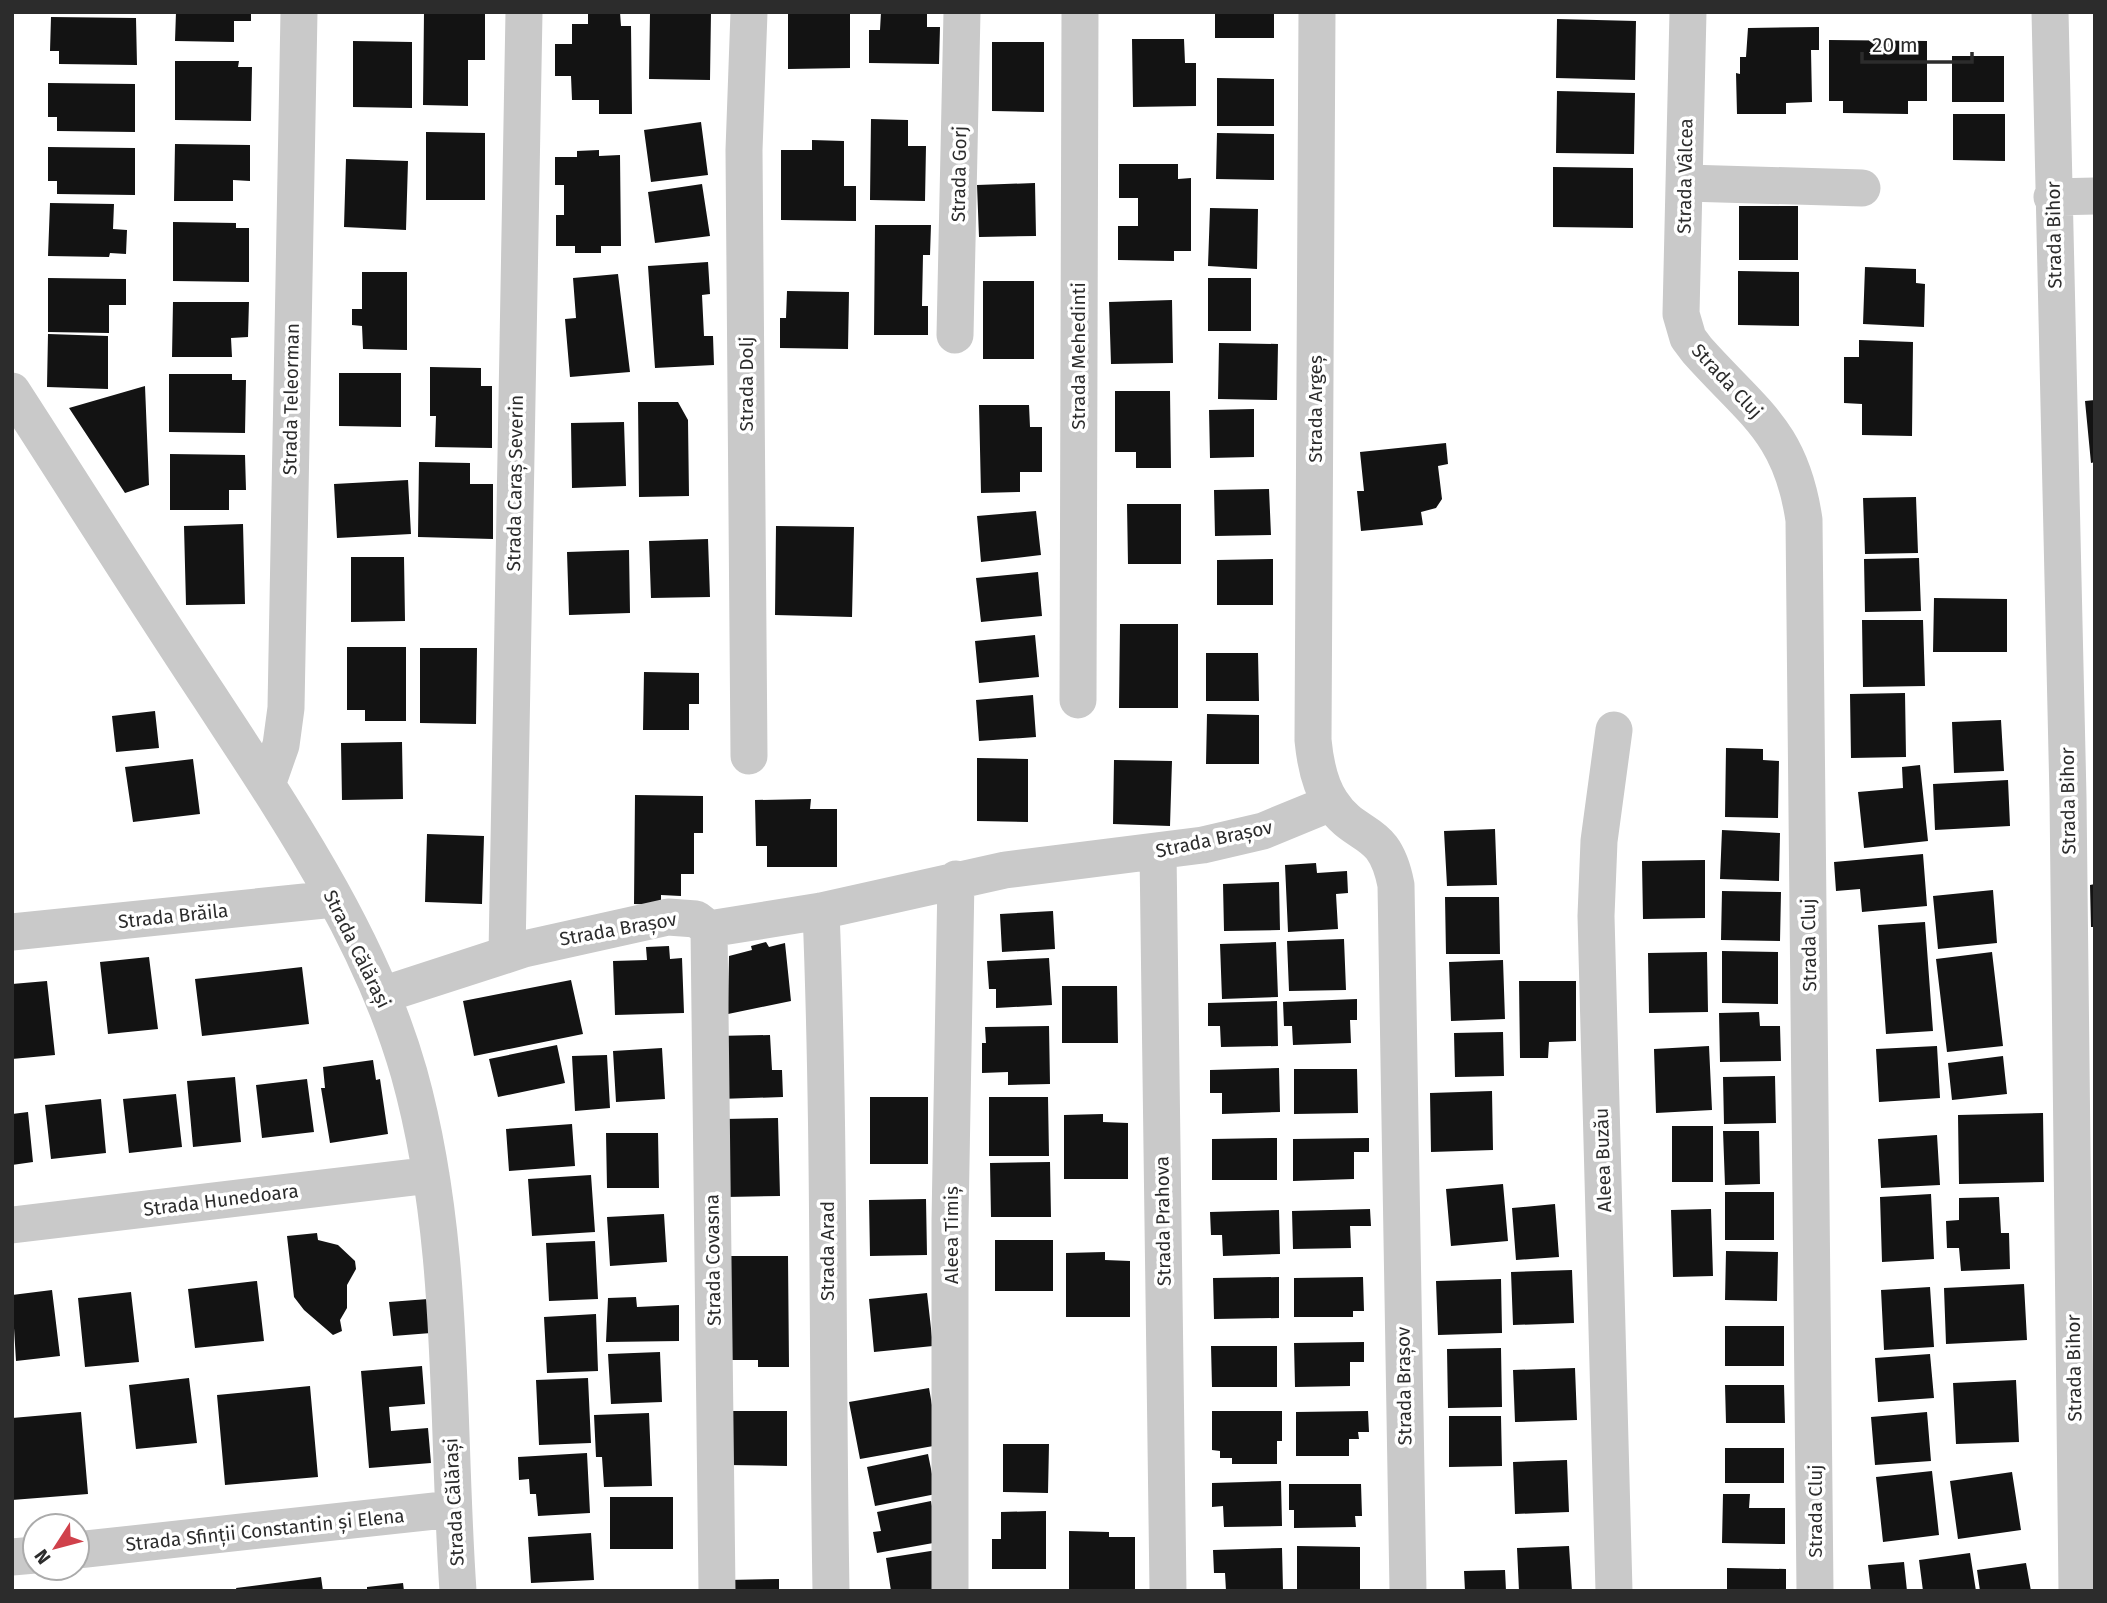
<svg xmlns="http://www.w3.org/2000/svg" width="2107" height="1603" font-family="'Fira Sans',sans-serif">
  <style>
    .building { fill: #131313 }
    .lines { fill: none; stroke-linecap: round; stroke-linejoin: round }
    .minor { stroke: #c9c9c9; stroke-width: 37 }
    .labels { text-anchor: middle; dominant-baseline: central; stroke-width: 7; stroke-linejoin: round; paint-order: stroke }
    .street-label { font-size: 19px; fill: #2c2c2c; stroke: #fff }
  </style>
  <rect width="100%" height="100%" fill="#fff"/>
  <path class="building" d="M176,12H251V21H234V42L175,41Z
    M424,12H485V60H468V106L423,105Z
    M588,12H620L621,26H631L632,114H599V100H572L571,76H555V44H572V24H588Z
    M650,12H711L710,80L649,79Z
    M788,12H850V68L788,69Z
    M881,12H927V27H940L939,64L869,63V30H880Z
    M1215,12H1274V38H1215Z
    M51,17L136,18L137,65L59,64V51H50Z
    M1557,19L1636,21L1635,80L1556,78Z
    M1819,27V50H1811L1812,102L1786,103V114H1737L1736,73L1740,74V57H1746L1748,28Z
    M1132,39H1184L1185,63H1196V106L1133,107Z
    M1829,40L1927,41V101H1908V114L1843,113V101H1829Z
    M353,41L412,42V108L353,107Z
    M992,42H1044V112L992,111Z
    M1952,56H2004V102H1952Z
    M175,61H239L238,67H252L251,121L175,120Z
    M1217,78L1274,79V126H1217Z
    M48,83L135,84V132L57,131V117H48Z
    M1557,91L1635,93L1634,154L1556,153Z
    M1953,114H2005V161L1953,160Z
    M871,119L908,120V146H926L925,201L870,200Z
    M701,122L708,175L651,182L644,130Z
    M426,132L485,133V200H426Z
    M1217,133L1274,134V180L1216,179Z
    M812,140L844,141V186H856V221L781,220V150H812Z
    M175,144L250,145V181L233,180V201H174Z
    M48,147L135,148V195L57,194V181H48Z
    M599,150V156L620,155L621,246H601V253H575V246H556V215H564V185H555V157H577V151Z
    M346,159L408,161L406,230L344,227Z
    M1119,164H1178V179L1191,178V251H1174V261L1118,260V226H1138V198H1119Z
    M1553,167L1633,168V228L1553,227Z
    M1035,183L1036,236L979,237L977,185Z
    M702,184L710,236L655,243L648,192Z
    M50,203L114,204L113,229L127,230L126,254L110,253L109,257L48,256Z
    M1739,206H1798V260H1739Z
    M1210,208L1258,209L1257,269L1208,266Z
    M173,222L236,223V228H249V282L173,281Z
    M875,225H931L930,255H923L922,306H928V335H874Z
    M708,262L710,294L702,295L704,336H713L714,365L655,368L648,266Z
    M1865,267L1916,269V283L1925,284L1924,327L1863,324Z
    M1738,271L1799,272V326L1738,325Z
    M362,272H407V350L363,349L362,326L352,325V309H362Z
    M618,274L630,372L570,377L565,319L576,318L573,278Z
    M48,278L126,279V305H109V333L48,332Z
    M1208,278H1251V331H1208Z
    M983,281H1034V359H983Z
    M787,291L849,292L848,349L780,348V318H786Z
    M1172,300L1173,363L1111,364L1109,302Z
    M173,302H249L248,337L231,338L232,357H172Z
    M48,334L108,336V389L47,387Z
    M1859,340L1913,342L1912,436L1862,435V404L1844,403V357H1859Z
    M1219,343L1278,344L1277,400L1218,399Z
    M430,367L481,368V386H492V448L435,447L436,416H430Z
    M339,373H401V427L339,426Z
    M169,374H232V380H246L245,433L169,432Z
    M145,386L149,485L125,493L69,408Z
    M1115,391H1170L1171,468H1136V452H1115Z
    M2095,400V462L2091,463L2085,401Z
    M638,402H678L688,420L689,496L639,497Z
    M979,405H1029L1030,427H1042V472H1020V492L981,493Z
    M1254,409V457L1210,458L1209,410Z
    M624,422L626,486L572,488L571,423Z
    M1446,443L1448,464L1438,466L1442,499L1436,508L1421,512L1423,525L1361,531L1357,491H1364L1360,452Z
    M170,454L245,455L246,490H229V510H170Z
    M419,462L470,463V484H493V539L418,537Z
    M408,480L411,534L337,538L334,484Z
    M1269,489L1271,535L1215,536L1214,490Z
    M1916,497L1918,553L1865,554L1863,498Z
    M1127,504H1181V564H1128Z
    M1036,511L1041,555L981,562L977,516Z
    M243,524L245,604L186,605L184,526Z
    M776,526L854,527L852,617L775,615Z
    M708,539L710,597L651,598L649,541Z
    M629,550L630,613L569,615L567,552Z
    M351,557H404L405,621L351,622Z
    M1919,558L1921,611L1865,612L1864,559Z
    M1273,559V605H1217V560Z
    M1038,572L1042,616L981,622L976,578Z
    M1934,598L2007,599V652H1933Z
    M1862,620H1923L1925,686L1863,687Z
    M1120,624H1178V708H1119Z
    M1035,635L1039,677L979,683L975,641Z
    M347,647H406V721H365V710H347Z
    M420,648H477L476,724L420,723Z
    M1206,653H1258L1259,701H1206Z
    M644,672L699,673V704H689V730H643Z
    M1905,693L1906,757L1851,758L1850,694Z
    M1033,695L1036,737L979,741L976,700Z
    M155,711L159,748L116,752L112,716Z
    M1207,714L1259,715V764H1206Z
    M2001,720L2004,771L1954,773L1952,722Z
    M402,742L403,799L342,800L341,743Z
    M1726,748L1763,749V760L1779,761L1778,818L1725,817Z
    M977,758L1028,759V822L977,821Z
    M193,759L200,814L133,822L125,767Z
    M1114,760L1172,761L1170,826L1113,824Z
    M1920,765L1928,841L1864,848L1858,792L1903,788L1902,767Z
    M2008,780L2010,826L1935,830L1933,784Z
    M635,795L703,796V833H694V874H681V896L661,895V905L634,904Z
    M811,799L810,809H837V867H767V846H756L755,800Z
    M1495,829L1497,885L1447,886L1444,831Z
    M1722,830L1780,833L1779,881L1720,879Z
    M427,834L484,836L482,904L425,902Z
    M1923,854L1927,906L1862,912L1860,889L1836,891L1834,862Z
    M1705,860V918L1643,919L1642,861Z
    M1316,863L1317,873L1347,871L1348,893L1336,894L1338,929L1288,932L1285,865Z
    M1279,882L1280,930L1224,931L1223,884Z
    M2095,884V927H2091L2090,885Z
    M1993,890L1997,943L1938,949L1933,896Z
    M1722,891L1781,892L1780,941L1721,940Z
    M1445,897H1499L1500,954H1446Z
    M1053,911L1055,949L1002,952L1000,914Z
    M1925,922L1933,1031L1886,1034L1878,925Z
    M1344,939L1346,990L1289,991L1287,941Z
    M766,942L769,947L785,943L791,1001L728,1014L729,956L752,950L751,946Z
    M1276,942L1278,997L1222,999L1220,944Z
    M669,946L670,959L682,958L684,1013L615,1015L613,961L647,960L646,947Z
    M1722,951L1778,952V1004L1722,1003Z
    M1707,952L1708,1012L1649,1013L1648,953Z
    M1992,952L2003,1046L1947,1052L1936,959Z
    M149,957L158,1029L108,1034L100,962Z
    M1049,958L1052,1005L996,1008V989H989L987,961Z
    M1503,960L1505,1019L1451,1021L1449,962Z
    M302,967L309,1024L202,1036L195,979Z
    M571,980L583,1034L474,1056L463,1001Z
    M47,981L55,1055L12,1059V984Z
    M1519,981H1576V1041L1549,1042L1548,1058H1520Z
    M1062,986H1117L1118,1043H1062Z
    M1357,999V1020H1350L1351,1043L1293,1045L1292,1026H1284L1283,1002Z
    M1277,1001L1278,1046L1221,1047L1220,1026H1208V1003Z
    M1759,1012L1760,1026H1780L1781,1061L1720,1062L1719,1013Z
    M1049,1026L1050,1084L1008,1085V1072L982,1073V1043H986L985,1027Z
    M1503,1032L1504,1076L1455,1077L1454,1033Z
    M770,1035L772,1070H782L783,1097L719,1099L717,1036Z
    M557,1045L565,1083L498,1097L489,1059Z
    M1709,1046L1712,1110L1656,1113L1654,1049Z
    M1937,1046L1940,1098L1879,1102L1876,1049Z
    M662,1048L665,1099L616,1102L613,1051Z
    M607,1055L610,1108L575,1111L572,1056Z
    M2003,1056L2007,1094L1952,1100L1948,1063Z
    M373,1060L376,1080L380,1079L388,1134L330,1143L321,1088H325L323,1067Z
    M1279,1068L1280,1112L1222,1114V1093H1210V1070Z
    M1294,1069H1357L1358,1113L1294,1114Z
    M1775,1076L1776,1123L1724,1124L1723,1077Z
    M235,1077L241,1142L193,1147L187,1081Z
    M307,1079L314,1132L262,1138L256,1085Z
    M1492,1091L1493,1150L1431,1152L1430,1093Z
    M176,1094L182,1147L129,1153L123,1099Z
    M870,1097H928V1164H870Z
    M989,1097H1048L1049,1156H989Z
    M101,1099L106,1153L51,1159L45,1105Z
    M28,1112L33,1162L12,1165V1114Z
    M2043,1113L2044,1182L1959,1184L1958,1115Z
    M1103,1114V1122L1128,1123V1179H1064V1115Z
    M778,1118L780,1196L726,1197L724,1119Z
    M572,1124L575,1166L509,1171L506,1129Z
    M1672,1126H1713V1182H1672Z
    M1723,1131H1759L1760,1184L1725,1185Z
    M606,1133H658L659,1188H607Z
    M1937,1135L1940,1185L1881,1188L1878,1139Z
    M1277,1138V1180H1212V1139Z
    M1369,1138V1152H1354V1179L1293,1181V1139Z
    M1050,1162L1051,1217H991L990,1163Z
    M591,1175L595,1232L532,1236L528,1179Z
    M1503,1184L1508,1241L1451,1246L1446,1189Z
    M1725,1192H1774V1240H1725Z
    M1931,1194L1934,1259L1882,1262L1880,1197Z
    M1999,1197L2001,1233H2009L2010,1269L1961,1271L1959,1248H1947L1946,1221L1959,1220V1198Z
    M926,1199L927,1255L870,1256L869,1200Z
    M1555,1204L1559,1257L1516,1260L1512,1208Z
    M1370,1209L1371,1226H1350L1351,1248L1293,1249L1292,1211Z
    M1711,1209L1713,1276L1673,1277L1671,1210Z
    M1279,1210L1280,1254L1223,1256L1222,1235H1211L1210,1212Z
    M664,1214L667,1262L610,1266L607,1217Z
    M317,1233L318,1240L338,1245L355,1261L356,1269L347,1285V1308L340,1320L342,1331L333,1335L304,1310L294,1297L287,1236Z
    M995,1240H1053V1291H995Z
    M595,1241L598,1299L549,1301L546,1243Z
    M1726,1251L1778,1252L1777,1301L1725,1300Z
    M1105,1252V1260L1130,1261V1317H1066V1253Z
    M730,1256H788L789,1367H758V1360H731Z
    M1572,1270L1574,1323L1513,1325L1511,1272Z
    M1279,1277V1318L1214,1319L1213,1278Z
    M1363,1277L1364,1311H1353V1317H1294V1278Z
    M1501,1279L1502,1333L1438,1335L1436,1281Z
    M257,1281L264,1341L195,1348L188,1289Z
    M2024,1284L2027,1340L1946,1344L1944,1288Z
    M1930,1287L1934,1347L1884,1350L1881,1290Z
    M52,1290L60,1356L16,1361L12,1295Z
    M131,1292L139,1362L85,1367L78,1298Z
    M927,1293L933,1346L874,1352L869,1299Z
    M636,1297L637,1307L679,1305V1341L606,1342L608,1298Z
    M428,1299L431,1333L393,1336L389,1302Z
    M596,1314L598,1371L547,1373L544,1317Z
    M1725,1326H1784V1366H1725Z
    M1364,1342V1362H1350V1386L1295,1387L1294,1343Z
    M1211,1346H1277V1387H1212Z
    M1501,1348L1502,1407L1448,1408L1447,1349Z
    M660,1352L662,1402L611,1404L608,1354Z
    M1930,1354L1934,1398L1878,1402L1875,1358Z
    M422,1366L425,1404L389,1407L391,1431L428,1428L431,1463L369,1468L361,1371Z
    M1575,1368L1577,1420L1515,1422L1513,1370Z
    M189,1378L197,1443L136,1449L129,1385Z
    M588,1378L591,1443L539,1445L536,1380Z
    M2016,1380L2019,1442L1956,1444L1953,1383Z
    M1725,1385H1784L1785,1423H1726Z
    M310,1386L318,1477L225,1485L217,1395Z
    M929,1388L939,1445L860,1459L849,1402Z
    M728,1411H787V1466L728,1465Z
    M1212,1411H1282V1441H1277V1464H1232V1458H1220V1451L1212,1450Z
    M1368,1411L1369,1432H1358L1359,1439H1349V1456H1296V1412Z
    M81,1412L88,1494L12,1500V1418Z
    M1927,1412L1931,1461L1875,1465L1871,1417Z
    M649,1413L652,1486L604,1487L602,1457H596L594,1415Z
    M1449,1416H1501L1502,1466L1449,1467Z
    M1003,1444H1049L1048,1493L1003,1492Z
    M1725,1448H1784V1483H1725Z
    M587,1453L590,1513L538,1516L536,1494H530L529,1479L519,1480L518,1457Z
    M928,1454L936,1494L875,1506L867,1467Z
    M1567,1460L1569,1512L1515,1514L1513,1462Z
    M1932,1471L1939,1535L1883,1542L1876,1477Z
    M2012,1472L2021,1530L1958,1539L1950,1481Z
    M1281,1481L1282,1526L1224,1527L1223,1506L1212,1507V1483Z
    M1289,1484H1361L1362,1516H1355L1356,1527L1294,1528V1510H1289Z
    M1723,1494H1750L1749,1508H1785V1544L1722,1543Z
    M610,1497H673V1549H610Z
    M931,1501L939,1542L877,1553L873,1532L881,1531L877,1512Z
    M1046,1511V1569H992V1539H1001V1512Z
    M1069,1531L1109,1532V1537H1135V1591H1069Z
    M591,1533L594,1580L531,1583L528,1537Z
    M1297,1546L1360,1547V1591H1297Z
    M1569,1546L1572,1591H1519L1517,1548Z
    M1282,1548L1283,1591H1226L1225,1573H1214L1213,1550Z
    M937,1550L943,1591H891L886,1558Z
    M1970,1553L1976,1591H1923L1919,1560Z
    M1904,1562L1907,1591H1871L1868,1565Z
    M2026,1563L2031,1591H1980L1977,1570Z
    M1727,1568L1786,1569V1591H1727Z
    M1505,1570L1506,1591H1465L1464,1571Z
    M321,1577L323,1591H237L236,1588Z
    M779,1579V1591H729L728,1580Z
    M403,1583L404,1591H367V1587Z"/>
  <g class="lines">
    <path class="minor" d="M749,12L744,150L749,756
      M1317,12L1313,740C1315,761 1319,784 1331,802C1357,842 1384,824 1396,885L1408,1591
      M1688,12L1681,314L1688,338L1697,350C1752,412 1791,431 1804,520L1815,1591
      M2050,12L2068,797L2077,1591
      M1686,183L1862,188
      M2052,197L2095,196
      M955,335L962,12
      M12,391C78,493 142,595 209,696C286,814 370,936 409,1073C456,1241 446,1418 458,1591
      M1078,700L1080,12
      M1614,730L1599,841L1596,916L1614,1591
      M268,782L281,745L286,708L299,12
      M1158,852L1168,1591
      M821,911C830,1137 827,1364 831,1591
      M709,929L717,1591
      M12,932L334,899
      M507,954L524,12
      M382,995L524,949L668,917L696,919L709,929L821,911L1005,870L1203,845L1263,831L1331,803
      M12,1225L431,1175
      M77,1550L453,1509
      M12,1557L35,1555
      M950,1591V1221L956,879"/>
  </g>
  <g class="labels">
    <g class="street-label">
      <text transform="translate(959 174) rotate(-89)">Strada Gorj</text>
      <text transform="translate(1685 176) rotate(-89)">Strada Vâlcea</text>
      <text transform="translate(2054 235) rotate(-91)">Strada Bihor</text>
      <text transform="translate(1078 356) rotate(-90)">Strada Mehedinti</text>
      <text transform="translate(1727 381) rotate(47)">Strada Cluj</text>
      <text transform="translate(746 384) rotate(-90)">Strada Dolj</text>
      <text transform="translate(291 399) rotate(-89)">Strada Teleorman</text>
      <text transform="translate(1315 409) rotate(-90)">Strada Argeș</text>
      <text transform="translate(515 483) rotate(-89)">Strada Caraș Severin</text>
      <text transform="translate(2068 801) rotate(-91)">Strada Bihor</text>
      <text transform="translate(1214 839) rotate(-12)">Strada Brașov</text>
      <text transform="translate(173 916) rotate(-6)">Strada Brăila</text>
      <text transform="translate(618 929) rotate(-10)">Strada Brașov</text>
      <text transform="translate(1809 945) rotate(-91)">Strada Cluj</text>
      <text transform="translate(357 949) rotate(64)">Strada Călărași</text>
      <text transform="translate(1603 1160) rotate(-92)">Aleea Buzău</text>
      <text transform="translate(221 1200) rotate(-7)">Strada Hunedoara</text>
      <text transform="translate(1163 1221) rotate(-91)">Strada Prahova</text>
      <text transform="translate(951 1235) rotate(-90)">Aleea Timiș</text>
      <text transform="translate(827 1251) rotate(-90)">Strada Arad</text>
      <text transform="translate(713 1260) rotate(-91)">Strada Covasna</text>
      <text transform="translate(2074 1368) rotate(-91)">Strada Bihor</text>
      <text transform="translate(1404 1386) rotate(-91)">Strada Brașov</text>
      <text transform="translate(454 1502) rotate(-93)">Strada Călărași</text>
      <text transform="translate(1815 1511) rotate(-90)">Strada Cluj</text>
      <text transform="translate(265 1530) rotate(-6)">Strada Sfinții Constantin și Elena</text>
    </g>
  </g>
  <rect width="2107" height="1603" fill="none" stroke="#2c2c2c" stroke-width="28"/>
  <g transform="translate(56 1547) rotate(234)"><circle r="33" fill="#ffffff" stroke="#ababab" stroke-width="2"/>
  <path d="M0-5L12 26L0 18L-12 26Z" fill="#d0414b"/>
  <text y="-10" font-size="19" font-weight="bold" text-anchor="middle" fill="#2c2c2c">N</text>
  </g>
  <path d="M1862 52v10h110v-10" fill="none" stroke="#2c2c2c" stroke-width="3.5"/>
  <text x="1872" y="52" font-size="21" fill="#2c2c2c" stroke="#ffffff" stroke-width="5" paint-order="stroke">20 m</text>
</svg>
